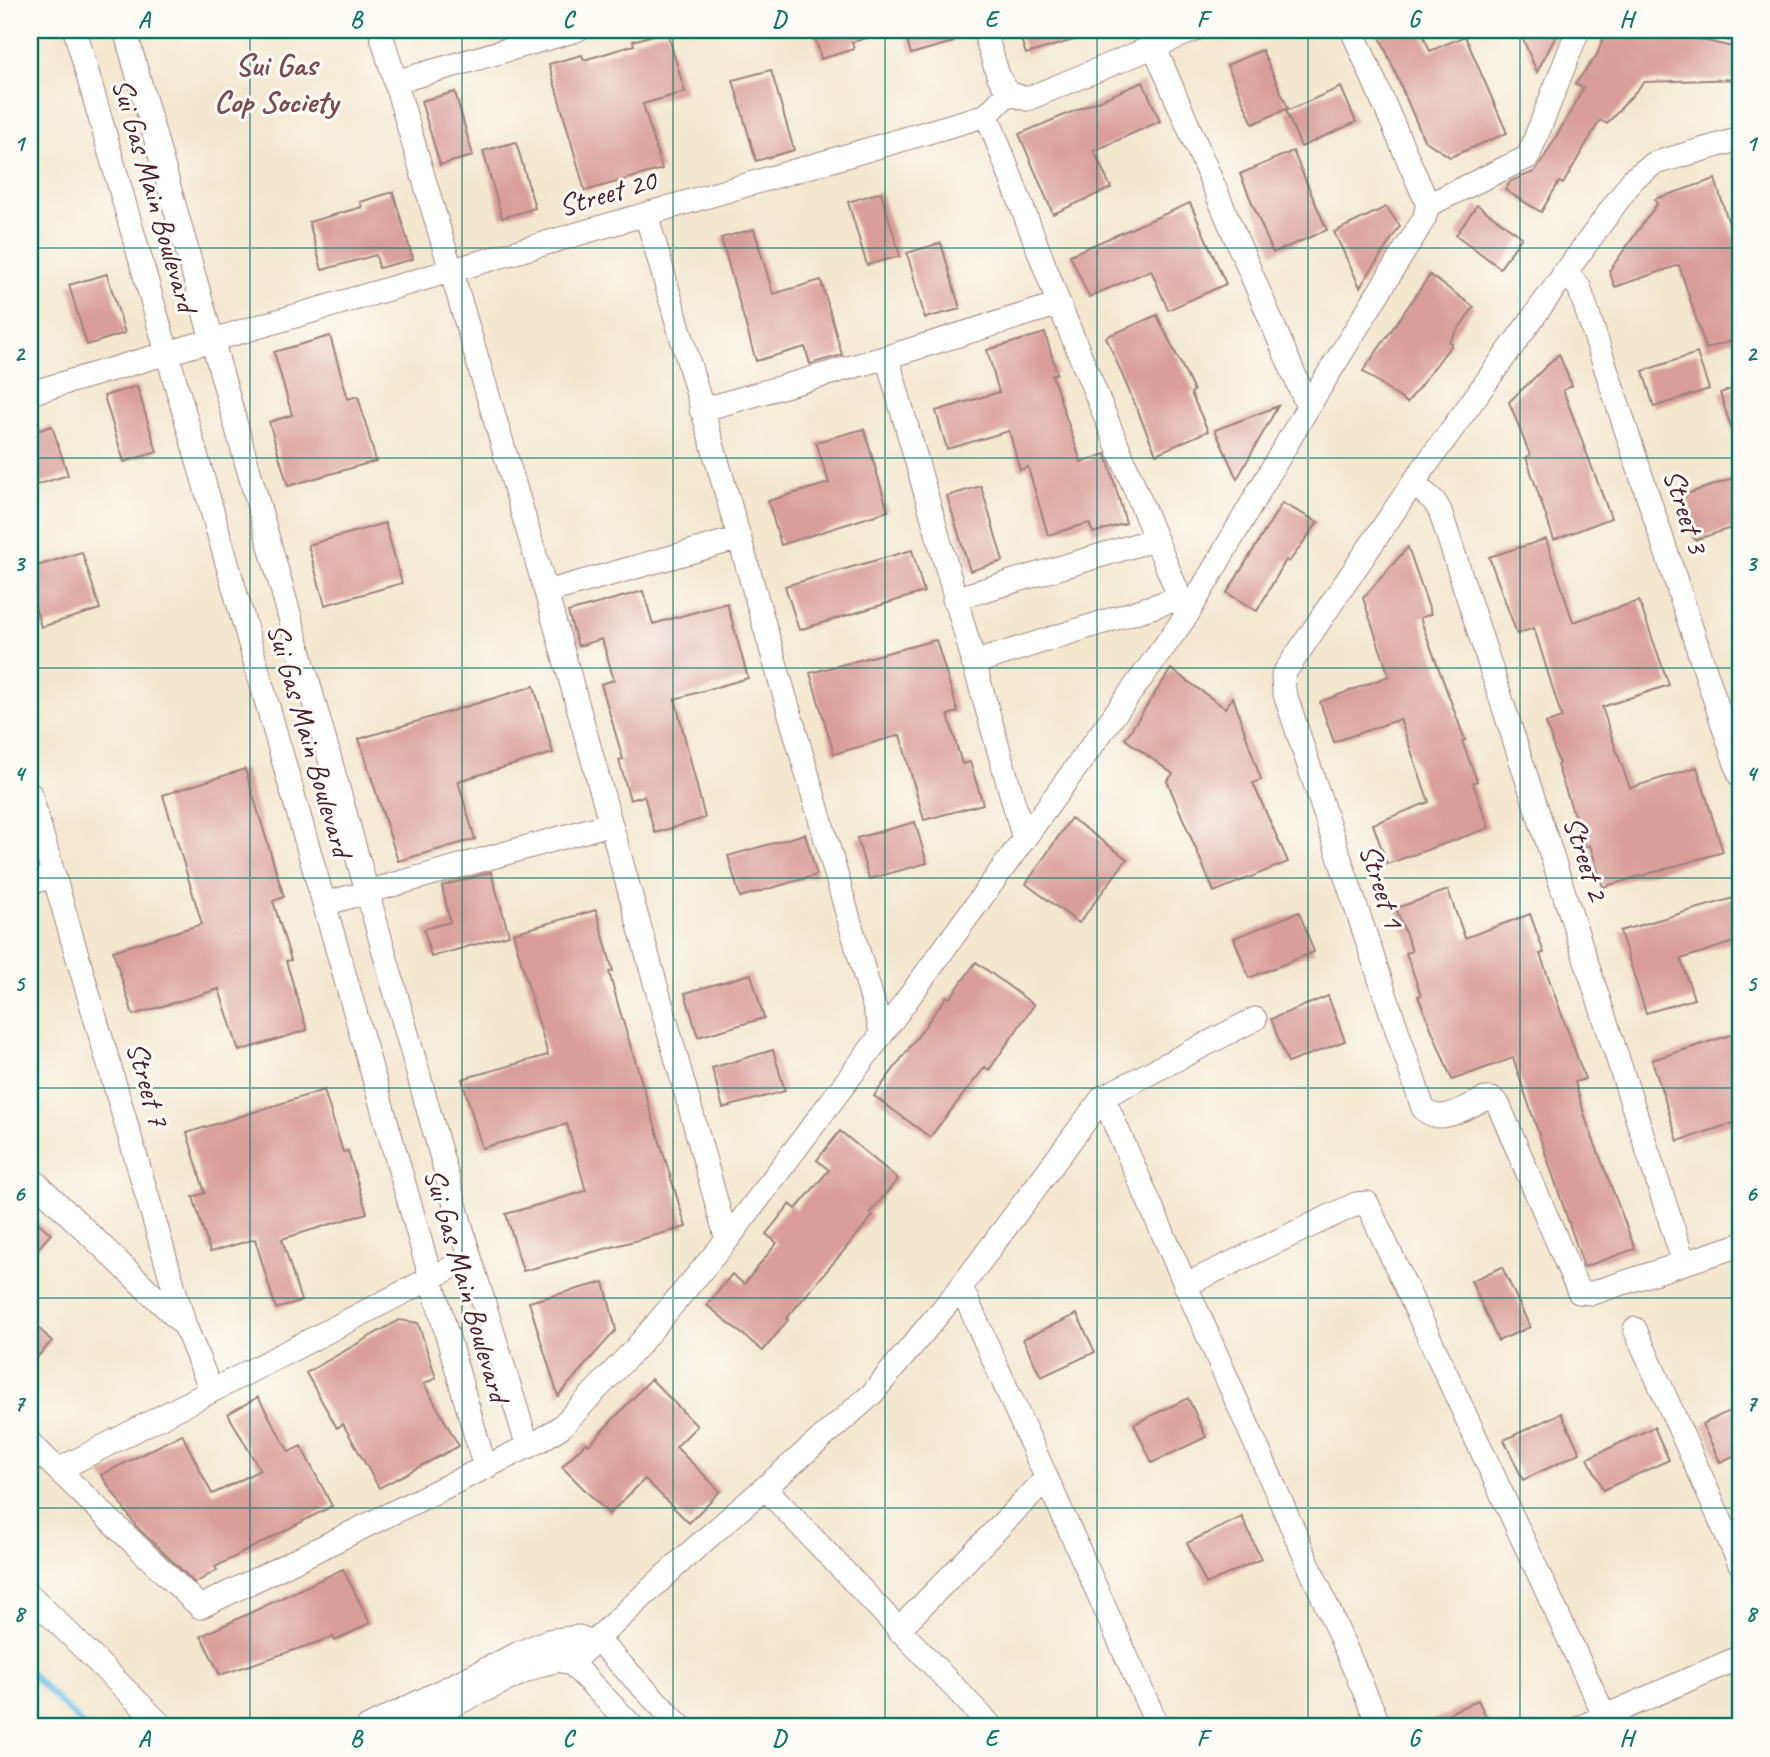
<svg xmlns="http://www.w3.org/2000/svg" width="1770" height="1757" font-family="Caveat,sans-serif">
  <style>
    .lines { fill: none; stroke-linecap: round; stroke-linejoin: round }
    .stream { stroke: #6abee6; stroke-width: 6 }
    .building { fill: #d99e99 }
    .minor-casing { stroke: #9e837d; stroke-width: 25 }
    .minor { stroke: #fff; stroke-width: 23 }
    .grid { fill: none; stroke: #0f766e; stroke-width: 2; stroke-opacity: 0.55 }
    .labels { text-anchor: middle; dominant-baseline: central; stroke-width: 6; stroke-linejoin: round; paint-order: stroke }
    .street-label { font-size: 30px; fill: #4a1f2b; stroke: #fdfcf7 }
    .neighbourhood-label { font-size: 32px; font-weight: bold; fill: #7c4b52; stroke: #fdfcf7 }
    .neatline { fill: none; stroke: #0f766e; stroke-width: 2.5 }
    .grid-label { font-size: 23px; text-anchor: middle; font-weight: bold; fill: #0f766e }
  </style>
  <rect width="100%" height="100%" fill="#fdfcf7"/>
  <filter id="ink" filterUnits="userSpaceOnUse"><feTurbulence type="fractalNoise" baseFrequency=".0143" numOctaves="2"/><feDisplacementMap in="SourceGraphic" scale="14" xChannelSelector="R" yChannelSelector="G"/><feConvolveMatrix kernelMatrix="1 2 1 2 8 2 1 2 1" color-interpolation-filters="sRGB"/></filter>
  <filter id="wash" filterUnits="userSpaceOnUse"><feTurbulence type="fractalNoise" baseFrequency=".00686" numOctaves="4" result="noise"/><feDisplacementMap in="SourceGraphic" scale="28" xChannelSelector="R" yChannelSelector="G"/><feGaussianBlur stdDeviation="1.57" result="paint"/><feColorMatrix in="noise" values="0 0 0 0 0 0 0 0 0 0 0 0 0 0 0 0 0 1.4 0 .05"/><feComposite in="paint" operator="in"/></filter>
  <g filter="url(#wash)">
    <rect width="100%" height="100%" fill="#f3e7cf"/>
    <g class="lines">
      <path class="stream" d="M30,1673L85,1727"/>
    </g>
    <g id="blocks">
      <path class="building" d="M813,30H879L880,34L852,42L854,49L821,59Z
        M904,30H949L953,42L911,54Z
        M1018,30H1093L1094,34L1026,54Z
        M1377,30H1421L1430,51L1465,36L1507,133L1450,157L1424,140Z
        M1519,30H1559L1537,72Z
        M1606,30H1657L1737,48L1740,53V79L1644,82L1607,124L1600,120L1563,184L1559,182L1541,212L1505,190L1511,181L1534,172L1541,163L1575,104L1583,88L1575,84L1597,55Z
        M667,31L685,92L643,104L662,169L585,191L549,64L582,55L584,60L634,45L633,41Z
        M1262,50L1288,108L1253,124L1227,65Z
        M771,70L794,150L756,161L733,80Z
        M1143,82L1160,121L1094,151L1111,188L1053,214L1019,134Z
        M1341,87L1356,122L1301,147L1286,111Z
        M455,92L473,156L440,165L421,101Z
        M516,142L535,208L502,218L483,151Z
        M1293,151L1327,230L1273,253L1240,174Z
        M1715,179L1740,259V338L1706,349L1679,265L1615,287L1609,271L1657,204L1655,199Z
        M393,192L413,259L379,268L376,255L322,270L309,222L362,207L360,202Z
        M881,192L900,256L867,265L848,202Z
        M1190,203L1226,284L1168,310L1151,270L1089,297L1070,255Z
        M1477,205L1522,237L1500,268L1456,235Z
        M1386,207L1400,226L1360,287L1334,232Z
        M754,229L773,294L821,280L842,355L810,364L805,347L756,361L721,238Z
        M941,243L960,309L925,318L907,253Z
        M107,274L125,333L87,345L69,285Z
        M1430,275L1474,307L1449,342L1452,344L1407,403L1363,371Z
        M1157,315L1194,391L1191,393L1208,431L1156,454L1106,337Z
        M1045,333L1057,373L1052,375L1081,462L1106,454L1126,523L1093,533L1089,523L1048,535L1028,467L1020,470L1009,431L947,449L936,411L999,392L987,350Z
        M330,336L348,399L358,396L376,461L288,486L269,422L292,415L274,352Z
        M1697,353L1709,389L1654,407L1643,371Z
        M1559,354L1572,386L1563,390L1611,518L1554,540L1526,457L1530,455L1509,402Z
        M137,386L157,452L124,462L104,396Z
        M1740,386V446H1737L1720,393Z
        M1278,406L1237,479L1215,430Z
        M52,426L68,475L30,487V433Z
        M864,429L888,511L781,545L768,501L829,483L816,442Z
        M1740,476V525L1695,540L1681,496Z
        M981,486L1003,561L970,571L947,496Z
        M1282,503L1318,522L1289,562L1286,560L1257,611L1227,593Z
        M385,523L402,583L325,605L308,545Z
        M1546,539L1573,622L1639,601L1669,685L1602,707L1615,747L1630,788L1697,767L1723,852L1603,887L1590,845L1585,847L1557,765L1559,764L1546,723L1562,718L1534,628L1517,634L1489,557Z
        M1408,547L1431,614L1420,618L1465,740L1462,741L1477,781L1473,783L1489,828L1387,864L1373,824L1429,802L1400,719L1334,742L1320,702L1389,676L1363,598Z
        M912,550L924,592L799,630L785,586Z
        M82,552L100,609L41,627L30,590V568Z
        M643,591L653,624L727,603L748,678L675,699L705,818L655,833L644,796L630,800L619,760L623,759L601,684L614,680L602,639L578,646L568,612Z
        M936,640L958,712L948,715L962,764L970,762L983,804L924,820L900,735L834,754L810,673Z
        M1171,669L1225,708L1233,697L1261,780L1253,783L1288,862L1214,892L1167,781L1173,774L1125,739Z
        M534,686L553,753L458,781L475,839L398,861L359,739Z
        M245,769L284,897L273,901L291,960L286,961L307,1030L239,1051L219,989L133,1015L113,951L202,924L163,795Z
        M1071,818L1127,859L1079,923L1026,884Z
        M915,822L927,863L869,879L857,838Z
        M805,834L817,875L740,897L728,856Z
        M491,872L509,935L431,957L424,929L450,922L442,886Z
        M1448,890L1465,938L1530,914L1544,953L1540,954L1585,1079L1575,1082L1586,1120L1635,1249L1584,1267L1513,1058L1452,1080L1418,996L1421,995L1406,953L1412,951L1396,908Z
        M1740,896V940L1681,959L1694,999L1646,1013L1620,931Z
        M596,910L613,971L609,972L619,1008L686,1227L523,1271L506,1214L586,1191L567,1124L482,1148L462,1079L548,1055L513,933Z
        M1299,912L1314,952L1249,978L1234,938Z
        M976,962L1034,1005L989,1070L985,1067L930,1137L874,1096L947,996L950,998Z
        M751,974L764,1018L698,1037L685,993Z
        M1328,996L1345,1041L1288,1063L1271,1019Z
        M1740,1032V1121L1678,1141L1652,1060Z
        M773,1050L785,1091L723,1108L712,1068Z
        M324,1090L343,1152L348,1151L367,1213L282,1239L301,1301L276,1309L255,1239L210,1252L193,1197L205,1193L187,1133Z
        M840,1131L898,1179L870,1213L873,1216L786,1319L788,1320L763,1351L707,1305L732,1274L744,1284L777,1243L766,1234L790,1204L796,1209L829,1170L817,1160Z
        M30,1215L51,1234L30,1257Z
        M1502,1267L1530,1327L1498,1341L1471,1281Z
        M604,1282L616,1330L558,1396L529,1302Z
        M1077,1314L1095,1352L1041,1377L1023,1339Z
        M30,1320L52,1341L30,1365Z
        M399,1320L418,1323L436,1378L424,1384L459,1446L379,1488L343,1424L337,1428L306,1373Z
        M651,1379L697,1426L676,1447L720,1491L689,1523L645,1479L609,1514L562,1467L586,1442L589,1445Z
        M258,1397L289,1452L301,1446L332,1506L215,1567L217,1570L195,1583L136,1526L101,1475L182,1434L212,1494L223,1489L260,1470L228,1414Z
        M1188,1398L1206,1437L1152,1463L1134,1424Z
        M1740,1406V1453L1720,1462L1702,1424Z
        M1561,1413L1580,1453L1523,1480L1504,1440Z
        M1654,1427L1669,1460L1603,1490L1588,1458Z
        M1242,1517L1261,1559L1206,1584L1187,1543Z
        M343,1569L370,1623L335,1641L333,1637L220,1675L201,1636Z
        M1478,1700L1491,1727H1418Z"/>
    </g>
  </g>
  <g filter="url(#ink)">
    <use href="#blocks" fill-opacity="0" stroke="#9e837d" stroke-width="2"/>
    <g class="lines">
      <g class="minor-casing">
        <path id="minor" d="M75,30L485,1468
          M125,30L470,1258L528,1447
          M380,30L546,592L727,1240
          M984,30L998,75L1008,93
          M1732,30L1740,32
          M1154,46L1308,407
          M395,82L577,30
          M987,115L1059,304L1187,615
          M1740,139L1655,163L1634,178L1413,483L1283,675L1284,691L1423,1108C1439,1127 1466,1107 1485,1099H1492L1498,1104L1579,1292L1592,1293L1740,1245
          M1428,205L1528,157L1578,30
          M646,214L882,1034
          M1564,272L1579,287L1582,296L1740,776
          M887,357L1024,839
          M30,393L987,115L1008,93L1027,99L1194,30
          M701,410L887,357L1059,304
          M1413,483L1434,501L1440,511L1684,1263
          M546,592L740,538
          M954,599L1156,539
          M973,663L1180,598
          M30,794L185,1326L211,1390
          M30,883L54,876
          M324,904L610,824
          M1103,1097L1380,1727
          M30,1177L183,1324
          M1185,1285L1356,1204L1367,1203L1605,1717
          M961,1287L1158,1727
          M1635,1329L1740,1564
          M30,1443L200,1607L541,1440L562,1426L637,1347L727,1240L882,1034L1187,615L1308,407L1424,219L1428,205L1352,30
          M58,1470L470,1258
          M765,1488L992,1727
          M30,1595L163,1727
          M898,1630L1045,1480
          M571,1663L683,1559L871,1395L961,1287L1103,1097L1255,1019
          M368,1727L519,1653L548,1641L579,1637L603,1646L681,1727
          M406,1727L539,1665L559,1660L571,1663L633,1727
          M1581,1727L1740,1657"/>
      </g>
      <use href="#minor" class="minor"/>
    </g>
  </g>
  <path class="grid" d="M250,30V1727M462,30V1727M673,30V1727M885,30V1727M1097,30V1727M1308,30V1727M1520,30V1727M30,248H1740M30,458H1740M30,668H1740M30,878H1740M30,1088H1740M30,1298H1740M30,1508H1740"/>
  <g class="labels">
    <g class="street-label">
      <text transform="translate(607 193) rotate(-16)">Street 20</text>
      <text transform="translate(155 195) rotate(74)">Sui Gas Main Boulevard</text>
      <text transform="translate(1686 511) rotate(72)">Street 3</text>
      <text transform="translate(310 740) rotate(74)">Sui Gas Main Boulevard</text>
      <text transform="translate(1586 858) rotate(72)">Street 2</text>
      <text transform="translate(1382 886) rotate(72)">Street 1</text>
      <text transform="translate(148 1084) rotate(74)">Street 7</text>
      <text transform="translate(467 1285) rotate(74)">Sui Gas Main Boulevard</text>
    </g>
    <g class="neighbourhood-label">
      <text x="276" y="64">Sui Gas<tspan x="276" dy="37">Cop Society</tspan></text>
    </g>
  </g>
  <rect width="1770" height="1757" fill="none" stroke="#fdfcf7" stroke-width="77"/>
  <rect x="38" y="38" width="1694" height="1680" class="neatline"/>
  <g class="grid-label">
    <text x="144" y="27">A</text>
    <text x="356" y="27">B</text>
    <text x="568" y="27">C</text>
    <text x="779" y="27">D</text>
    <text x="991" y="27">E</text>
    <text x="1202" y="27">F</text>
    <text x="1414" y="27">G</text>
    <text x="1626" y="27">H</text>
    <text x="19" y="151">1</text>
    <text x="1751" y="151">1</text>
    <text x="19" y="361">2</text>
    <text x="1751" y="361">2</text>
    <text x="19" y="571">3</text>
    <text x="1751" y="571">3</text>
    <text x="19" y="781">4</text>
    <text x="1751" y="781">4</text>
    <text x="19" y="991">5</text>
    <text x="1751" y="991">5</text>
    <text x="19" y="1201">6</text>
    <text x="1751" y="1201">6</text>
    <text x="19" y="1411">7</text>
    <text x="1751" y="1411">7</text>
    <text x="19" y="1621">8</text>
    <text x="1751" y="1621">8</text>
    <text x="144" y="1746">A</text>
    <text x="356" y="1746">B</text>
    <text x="568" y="1746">C</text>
    <text x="779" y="1746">D</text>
    <text x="991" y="1746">E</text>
    <text x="1202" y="1746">F</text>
    <text x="1414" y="1746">G</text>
    <text x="1626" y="1746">H</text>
  </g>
</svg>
